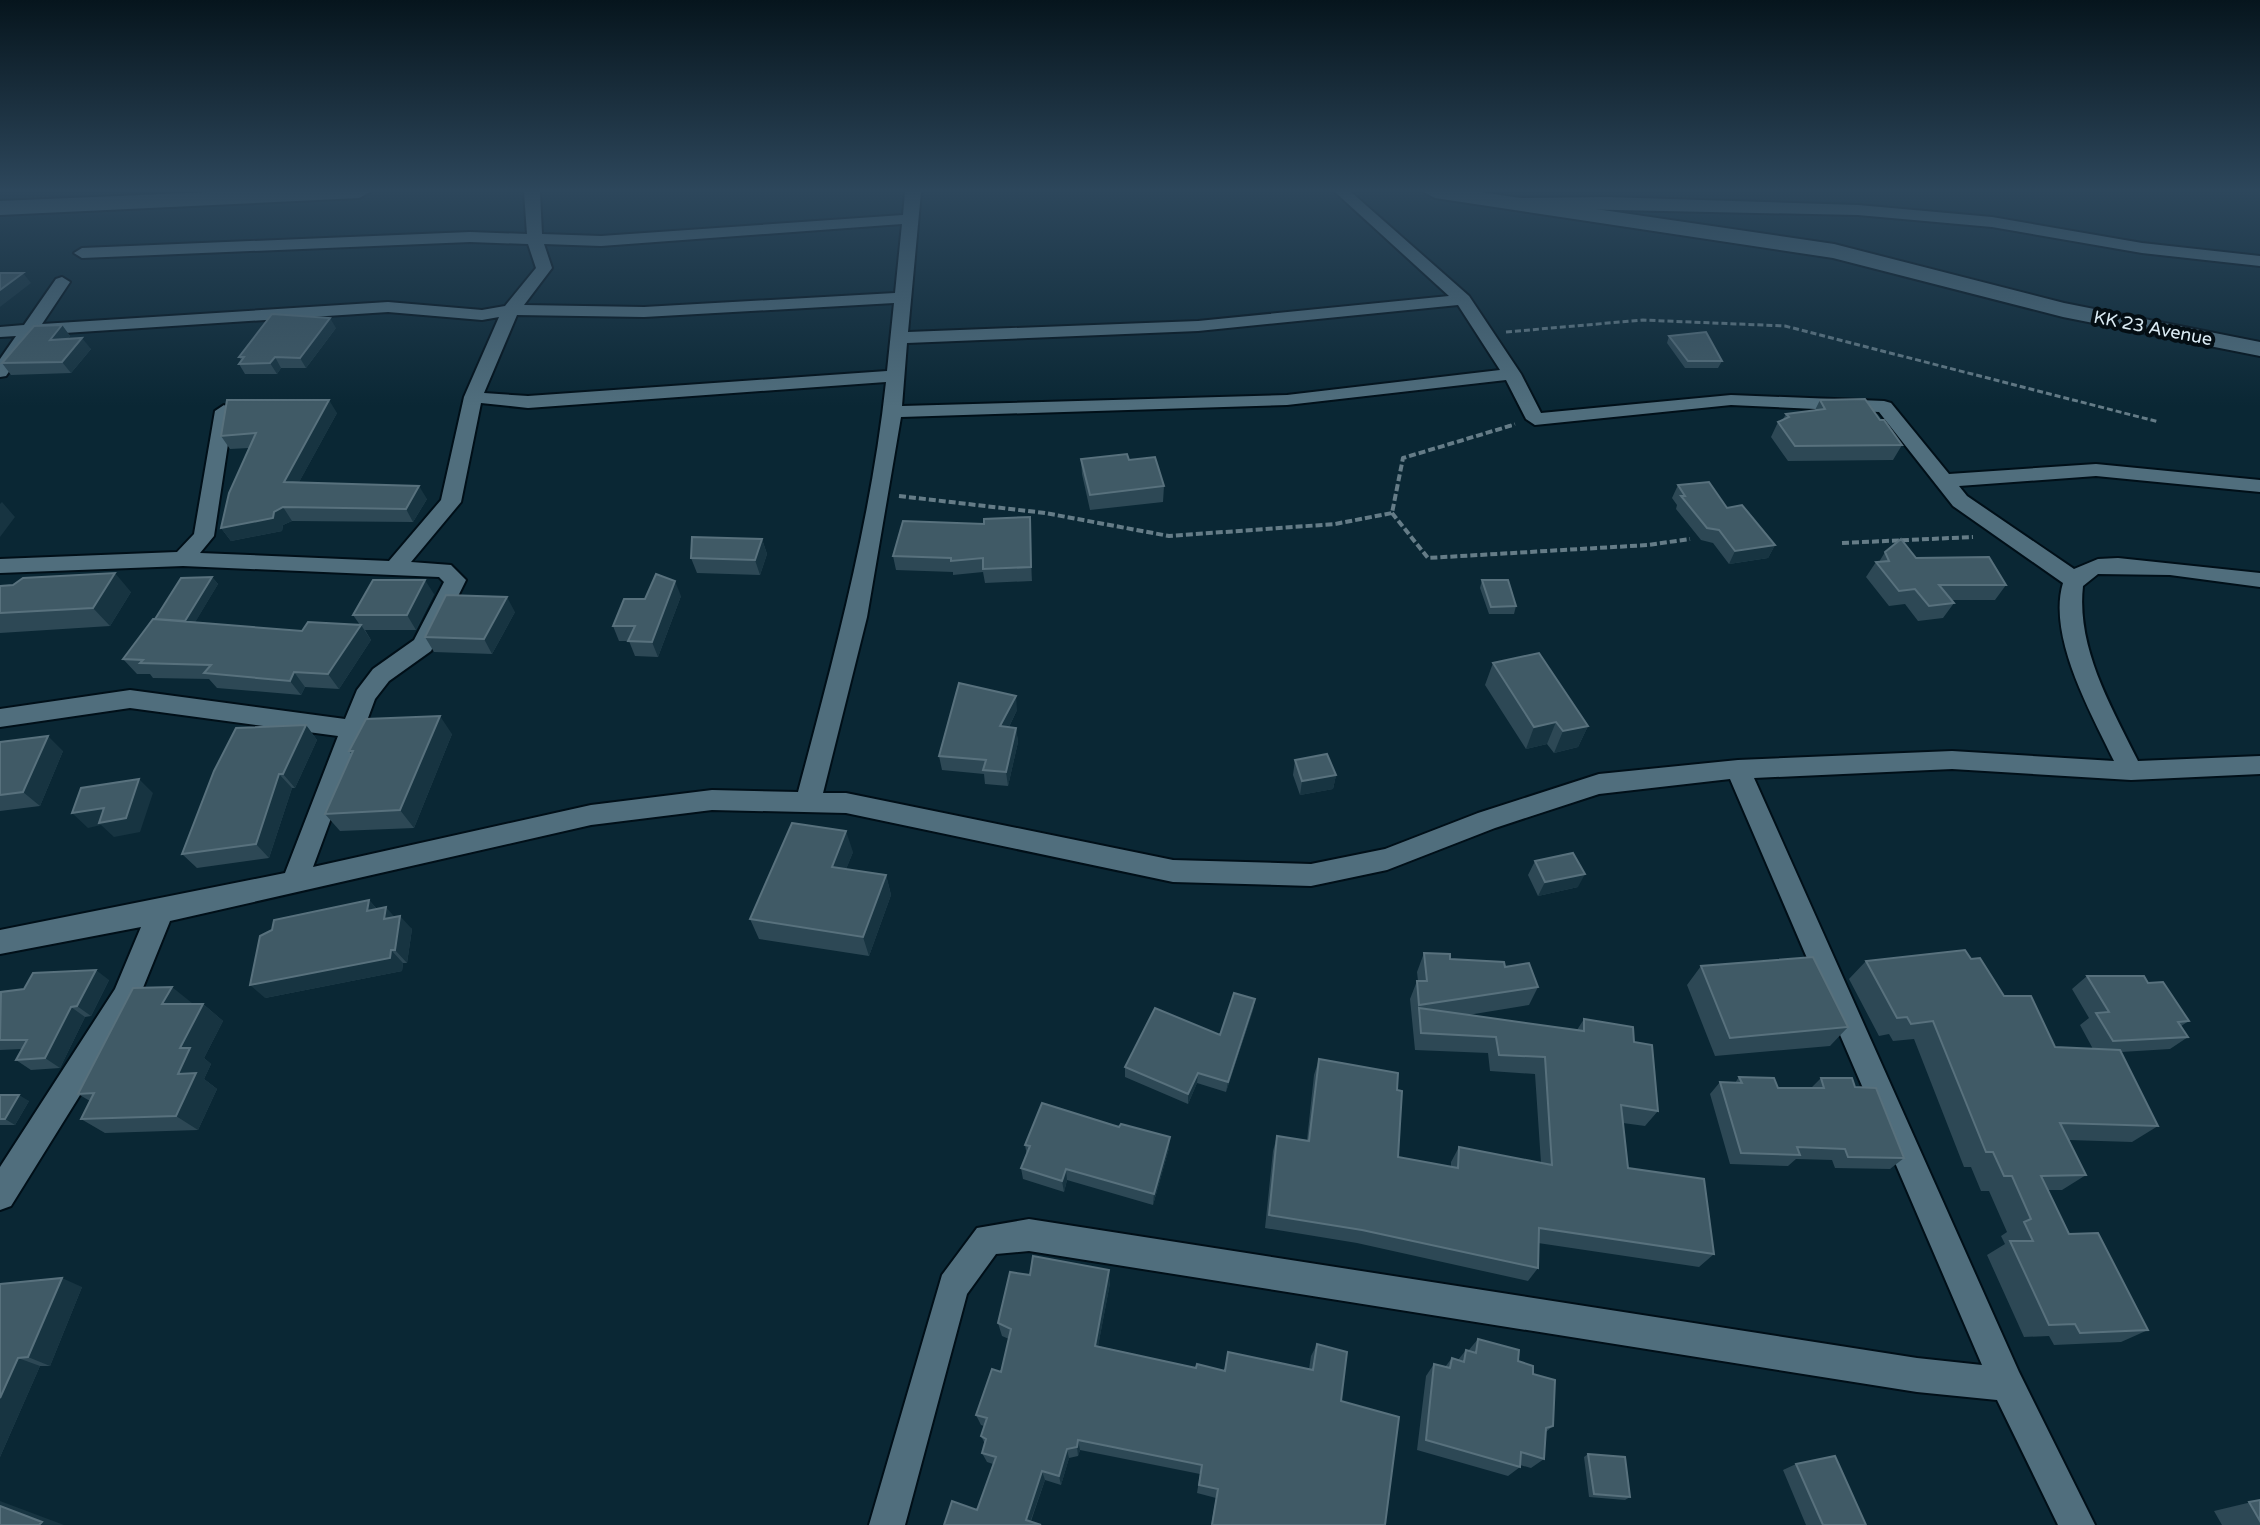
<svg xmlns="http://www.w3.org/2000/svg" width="2260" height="1525" font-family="'Varela Round',sans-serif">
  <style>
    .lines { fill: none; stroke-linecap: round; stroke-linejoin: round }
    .minor-casing { stroke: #000f18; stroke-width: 4 }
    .secondary-casing { stroke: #000f18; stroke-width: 4 }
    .path-far1 { stroke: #657c87; stroke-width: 3; stroke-dasharray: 6 3; stroke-linecap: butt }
    .path { stroke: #657c87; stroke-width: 4; stroke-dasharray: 7 3; stroke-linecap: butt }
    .minor { fill: #506e7d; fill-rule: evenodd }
    .secondary { fill: #506e7d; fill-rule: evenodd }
    .wall { fill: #2d4855 }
    .shaded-wall { fill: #173441 }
    .building { fill: #405a66; stroke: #58717d; stroke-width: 2 }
    .labels { text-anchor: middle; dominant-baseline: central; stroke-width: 8; stroke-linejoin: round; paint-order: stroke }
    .far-street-label { font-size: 18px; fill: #dcecf5; stroke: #040e14 }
  </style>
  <rect width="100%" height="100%" fill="#0a2734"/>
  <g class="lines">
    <g class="minor-casing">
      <path id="minor" d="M524,192H540L542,234L601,236L903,215L905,192H921L908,332L1198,321L1449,296L1335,192H1351L1469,296L1521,374L1541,413L1731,395L1884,401L1891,403L1949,474L2096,464L2260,480V492L2096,476L1959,486L1967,496L2074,569L2098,559L2118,558L2260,573V587L2170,575L2098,574L2083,586C2076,648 2112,708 2138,761L2260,756V774L2131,780L1952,769L1754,778L2019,1372L2095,1525H2058L1997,1400L1917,1392L1029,1251L996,1254L967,1294L905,1525H869L942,1275L977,1228L1029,1219L1917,1358L1982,1365L1730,779L1599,794L1495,828L1387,870L1311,886L1173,882L846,813L712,810L591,825L170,921L136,1005L11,1206L0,1210V1167L115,989L141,927L0,954V930L285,873L338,736L130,708L0,727V709L130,690L345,719L357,690L373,669L414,640L444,582L439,577L183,566L0,573V559L177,552L194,534L215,411L224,405L233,411L214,536L200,553L389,561L441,500L464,397L499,317L482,320L388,312L34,335L6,376L0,377V359L16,336L0,337V327L24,325L56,279L62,277L70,282L42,324L388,302L482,310L505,306L536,268L528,244L470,242L82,258L74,253L82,248L470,232L527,234ZM902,224L895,293L644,307L524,305L552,268L544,244L601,246ZM894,303L887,371L528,396L484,393L517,315L644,317ZM1458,305L1500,370L1287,395L902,406L907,343L1198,331ZM1506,380L1526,419L1535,425L1731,405L1879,412L1953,506L2063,583C2047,636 2091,713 2114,761L1952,751L1738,760L1599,774L1478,813L1385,849L1311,864L1173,860L846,793H823L867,617L901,417L1287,405ZM886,382C871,521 834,657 798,792L712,790L591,805L313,867L375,699L389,681L431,651L466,580L451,565L411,562L461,502L481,403L528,408Z
        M1607,197L1858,205L1992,217L2142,243L2260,256V266L2142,253L1992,227L1858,215L1521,208L1513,203L1521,198Z"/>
    </g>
    <g class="secondary-casing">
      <path id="secondary" d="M211,192H370L359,198L0,215V201Z
        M1424,192H1480L1834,244L2064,303L2260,342V356L2063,317L1833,258L1435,198Z"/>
    </g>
    <path class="path-far1" d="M1506,332L1643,320L1785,326L2159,422
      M1506,427L1515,424"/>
    <path class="path" d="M899,496L1045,513L1169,536L1335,524L1392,513L1403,458L1513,425
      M1392,513L1428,558L1648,545L1690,539
      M1842,543L1973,537"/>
    <use href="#minor" class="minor"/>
    <use href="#secondary" class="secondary"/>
  </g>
  <path class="wall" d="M62,325L70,336L67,339L91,349L71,373L11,375L2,363Z
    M336,328L306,368H281L277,374H245L239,364L241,360L239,357Z
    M1669,336L1722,361L1718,368H1685L1667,343Z
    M1820,400L1880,420L1902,445L1893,460L1788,461L1771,437L1778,422L1783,419L1786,414L1815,410Z
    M337,413L299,482L427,499L413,522L292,521L283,525L282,531L231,541L221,528L249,448L230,449L221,436Z
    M1081,459L1129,460L1164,486L1163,502L1090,510L1082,474Z
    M1678,485L1727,508L1775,545L1768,558L1729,564L1713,543L1701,540L1676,509L1677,505L1672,498Z
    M1030,517L1032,581L985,583L983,572L953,575V572L896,570L893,556L984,524Z
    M762,539L767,554L760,575L697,573L691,558Z
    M1885,552L1916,558L2006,585L1995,600H1951L1954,603L1943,618L1918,621L1905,604L1889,606L1866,577L1876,562H1879Z
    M212,577L218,584L195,622L302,631L360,625L353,615L434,594L416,630H365L371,640L339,689L305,687L301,695L217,688L209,679L153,678L150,674H137L123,659Z
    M1482,580L1516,606L1514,614H1489L1480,588Z
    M0,586L131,592L110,626L0,633Z
    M681,596L658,657L635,656L629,641H619L613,626L645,599Z
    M515,612L492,654L434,652L425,637Z
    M1493,663L1588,726L1578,747L1554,753L1547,744L1526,749L1485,685Z
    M1017,710L1009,727L1016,728L1018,742L1008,786L985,784L984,774L942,770L939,756Z
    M306,725L317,740L295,788H292L269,858L197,868L182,854Z
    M452,734L414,828L340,831L325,814L352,755L349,751Z
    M0,742L63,751L40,806L0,811Z
    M1295,760L1336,775L1333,789L1300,795L1293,775Z
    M853,852L846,869L886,875L891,895L869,956L759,939L750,919Z
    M1535,861L1578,887L1538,896L1528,875Z
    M369,900L377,909L395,917L412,929L407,963H403L402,971L265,998Z
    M1424,953L1450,959L1505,967L1538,987L1529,1005L1468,1015L1577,1030L1584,1019L1634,1042L1658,1111L1645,1126L1623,1123L1628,1168L1714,1254L1699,1267L1538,1243V1268L1528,1281L1357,1243L1265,1228L1273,1151L1277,1136L1307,1140L1314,1075L1319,1059L1397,1090L1398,1157L1451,1167V1162L1459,1147L1541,1163L1535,1074L1490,1071L1488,1053L1415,1050L1410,999L1417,981H1418L1417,972Z
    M1971,959L2004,996L2055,1047L2093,1049L2080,1025L2089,1018L2072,989L2087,976L2148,983L2189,1021L2181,1026L2188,1037L2170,1049L2121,1052L2158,1126L2132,1142L2069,1140L2086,1175L2062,1190H2048L2069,1234L2148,1330L2121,1342L2054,1345L2049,1336L2024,1337L1987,1255L2005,1244L2001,1236L2007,1232L1989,1191H1981L1971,1167H1964L1914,1039L1893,1041L1889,1034L1879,1036L1849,979L1866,961Z
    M1701,966L1848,1027L1830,1046L1715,1056L1687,985Z
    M109,980L91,1016L85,1017L60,1068L31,1070L16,1060L22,1049L0,1050V994Z
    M1255,999L1253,1010L1226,1092L1197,1083L1188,1104L1125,1077V1067L1220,1035Z
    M192,1003L191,1004H203L223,1021L204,1058L211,1064L204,1079L217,1089L198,1130L105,1133L81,1119L90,1101L78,1094Z
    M1739,1077L1778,1088H1811L1821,1078L1855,1087L1904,1158L1890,1169L1835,1168L1832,1160L1796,1159L1788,1166L1730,1164L1710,1094L1720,1082L1735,1083Z
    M0,1095L29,1101L15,1125H0Z
    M1119,1127L1169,1148L1153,1205L1067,1180L1064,1192L1023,1179L1021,1168L1027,1156L1025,1145Z
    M1030,1275L1110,1283L1098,1346L1196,1368L1224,1371L1228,1352L1309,1369L1311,1356L1317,1344L1341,1401L1385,1525H1211L1216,1498L1197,1493L1200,1474L1080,1450L1078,1456L1069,1458L1061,1485L1045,1480L1031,1521L977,1510L993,1464L987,1462L982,1453L985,1444L981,1436L984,1426L981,1425L976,1415L1001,1372L1009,1339L1002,1336L998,1323Z
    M0,1284L82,1287L50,1366H40L0,1457Z
    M1478,1339L1518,1361L1533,1374L1553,1426L1546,1432L1544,1459L1531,1468L1520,1465V1467L1508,1476L1417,1450L1426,1376L1434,1364L1445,1367L1452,1358L1458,1360L1466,1350L1468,1351Z
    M1588,1454L1630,1497L1625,1500L1589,1497L1584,1457Z
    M1796,1464L1866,1525H1806L1783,1470Z
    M2260,1500V1525H2222L2214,1511Z"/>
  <path class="shaded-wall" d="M23,273L31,283L0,307V290Z
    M330,318L336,328L306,368L300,358Z
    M62,325L70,336L58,351L50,340Z
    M82,338L91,349L71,373L62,362Z
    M275,357L281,368L277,374L270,363Z
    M329,400L337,413L292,495L284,482Z
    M419,486L427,499L413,522L406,509Z
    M2,502L15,517L0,537V504Z
    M283,507L292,521L283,525L282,531L231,541L221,528L274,512Z
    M1030,517L1031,531L1032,581L1031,567Z
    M762,539L767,554L760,575L755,560Z
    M1775,545L1768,558L1729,564L1735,551Z
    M115,573L131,592L110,626L93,608Z
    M212,577L218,584L190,631L183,624Z
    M425,580L434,594L416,630L407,615Z
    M675,581L681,596L658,657L652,642Z
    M507,597L515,612L492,654L484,639Z
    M361,625L371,640L339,689L328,674Z
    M294,672L305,687L301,695L290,681Z
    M1016,696L1017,710L1002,741L1000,726Z
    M440,716L452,734L414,828L400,810Z
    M1556,722L1547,744L1526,749L1534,727Z
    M306,725L317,740L295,788L283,774Z
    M1588,726L1578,747L1554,753L1563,731Z
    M1016,728L1018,742L1008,786L1006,772Z
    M48,736L63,751L40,806L23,792Z
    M279,774L292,788L269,858L256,844Z
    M1336,775L1333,789L1300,795L1302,781Z
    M139,779L153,793L140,832L114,837L101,825L88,828L72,813Z
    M846,831L853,852L839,887L832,867Z
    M1585,874L1578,887L1538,896L1545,882Z
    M886,875L891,895L869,956L863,937Z
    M369,900L381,914L367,911Z
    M386,907L398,921L384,919Z
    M400,916L412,929L407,963L395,950Z
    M391,950L403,963L402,971L265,998L250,985Z
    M96,970L109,980L91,1016L77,1006Z
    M172,987L192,1003L182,1021L162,1004Z
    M1255,999L1253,1010L1226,1092L1228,1082Z
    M203,1004L223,1021L204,1058L211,1064L204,1079L217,1089L198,1130L176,1116L178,1074L180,1048Z
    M71,1007L85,1017L60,1068L45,1058Z
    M1198,1073L1197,1083L1188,1104V1094Z
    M19,1095L29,1101L15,1125L5,1119Z
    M1170,1137L1169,1148L1153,1205L1154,1194Z
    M1066,1169L1067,1180L1064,1192L1062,1181Z
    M1109,1270L1110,1283L1096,1357L1095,1346Z
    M62,1278L82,1287L50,1366L28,1357Z
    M18,1358L40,1366L0,1457V1398Z
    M1078,1440L1080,1450L1078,1456L1077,1447Z
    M1067,1449L1069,1458L1061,1485L1059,1476Z
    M1042,1471L1045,1480L1029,1525L1026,1520Z
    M0,1501L64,1525H39L0,1506Z"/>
  <path class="building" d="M0,273H23L0,290Z
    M272,314L330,318L300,358L275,357L270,363L239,364L244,357H239Z
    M62,325L50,340L82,338L62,362L2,363L34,326Z
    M1706,332L1722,361H1688L1669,336Z
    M1865,399L1880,420H1884L1902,445L1795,446L1778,422L1789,417L1786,414L1825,409L1820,400Z
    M227,400H329L284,482L419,486L406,509L283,507L274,512L273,518L221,528L229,493L256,433L221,436Z
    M1127,454L1129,460L1155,457L1164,486L1090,495L1081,459Z
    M1709,482L1727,508L1742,505L1775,545L1735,551L1719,530L1707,528L1681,496H1685L1678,485Z
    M1030,517L1031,567L983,569V558L951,561V558L893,556L903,521L984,524V519Z
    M692,537L762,539L755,560L691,558Z
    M1901,539L1916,558L1989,557L2006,585H1939L1954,603L1929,606L1915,589L1899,591L1876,562L1889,561L1885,552Z
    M115,573L93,608L0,613V586L13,585L23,578Z
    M656,574L675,581L652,642L628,641L635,626H613L624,599H645Z
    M212,577L185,621L155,619L181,578Z
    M373,580H425L407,615H353Z
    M1482,580H1508L1516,606L1491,607Z
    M446,595L507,597L484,639L425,637Z
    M153,619L302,631L308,622L361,625L328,674L294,672L290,681L204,673L211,665L140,663L143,660L123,659Z
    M1539,653L1588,726L1563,731L1556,722L1534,727L1493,663Z
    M959,683L1016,696L1000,726L1016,728L1006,772L983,770L986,760L939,756Z
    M440,716L400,810L325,814L353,751H349L366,719Z
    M306,725L283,774H279L256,844L182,854L214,771L236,728Z
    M48,736L23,792L0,795V742Z
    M1327,754L1336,775L1302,781L1295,760Z
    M139,779L126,818L99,823L104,808L72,813L81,788Z
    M792,823L846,831L832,867L886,875L863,937L750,919Z
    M1573,853L1585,874L1545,882L1535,861Z
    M369,900L367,911L386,907L384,919L400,916L395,950H391L390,958L250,985L260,936L272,930L274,920Z
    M1965,950L1971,959L1980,958L2004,996H2031L2055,1047L2120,1050L2158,1126L2060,1123L2086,1175L2041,1176L2069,1234L2098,1233L2148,1330L2080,1333L2075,1324L2049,1325L2010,1241H2033L2024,1222L2031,1219L2012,1176H2004L1993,1152H1986L1933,1021L1911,1024L1907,1017L1897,1018L1866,961Z
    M1424,953L1450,954V959L1504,962L1505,967L1529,963L1538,987L1419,1005L1417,981H1427Z
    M1813,957L1848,1027L1730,1038L1701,966Z
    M96,970L77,1006L71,1007L45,1058L16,1060L27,1040H0L1,992L24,989L33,973Z
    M2087,976H2144L2148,983L2163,982L2189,1021L2178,1022L2188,1037L2113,1041L2096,1013L2109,1012Z
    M172,987L162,1004H203L180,1048H190L178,1074L196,1073L176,1116L81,1119L94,1093L78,1094L133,988Z
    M1234,993L1255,999L1228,1082L1198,1073L1188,1094L1125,1067L1155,1008L1220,1035Z
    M1419,1008L1584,1031V1019L1633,1027L1634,1042L1652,1045L1658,1111L1621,1105L1628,1168L1704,1179L1714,1254L1539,1228L1538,1268L1362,1230L1269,1215L1277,1136L1309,1141L1319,1059L1398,1073L1397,1090L1402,1091L1398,1157L1458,1168L1459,1147L1552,1165L1545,1057L1499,1055L1496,1037L1421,1033Z
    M1739,1077L1774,1078L1778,1088H1824L1821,1078H1852L1855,1087L1876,1088L1904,1158L1848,1157L1845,1149L1797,1147L1800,1155L1741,1153L1720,1082L1742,1083Z
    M0,1095H19L5,1119H0Z
    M1042,1103L1119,1127L1121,1124L1170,1137L1154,1194L1066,1169L1062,1181L1021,1168L1030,1146L1025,1145Z
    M1033,1256L1109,1270L1095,1346L1196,1368L1197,1364L1225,1371L1228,1352L1313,1370L1317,1344L1347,1352L1341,1401L1399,1417L1385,1525H1212L1218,1489L1199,1485L1202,1465L1078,1440L1077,1447L1067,1449L1059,1476L1042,1471L1026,1520L1041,1525H944L952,1501L977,1510L996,1457L982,1453L986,1439L981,1436L987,1418L976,1415L992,1369L1001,1372L1011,1329L998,1323L1010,1272L1030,1275Z
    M62,1278L28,1357L18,1358L0,1398V1284Z
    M1478,1339L1519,1350L1518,1361L1533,1366V1374L1555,1380L1553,1426L1546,1428L1544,1459L1521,1452L1520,1467L1426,1440L1434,1364L1450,1368L1452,1358L1464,1362L1466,1350L1476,1353Z
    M1588,1454L1625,1457L1630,1497L1594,1494Z
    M1835,1456L1866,1525H1823L1796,1464Z
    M2260,1500V1521L2249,1502Z
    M0,1506L42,1522L39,1525H0Z"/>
  <linearGradient id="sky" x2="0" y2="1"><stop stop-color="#06151d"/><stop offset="0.47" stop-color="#2d475c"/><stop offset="1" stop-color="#2d475c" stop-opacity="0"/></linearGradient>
  <rect width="2260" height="406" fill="url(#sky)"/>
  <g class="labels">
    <g class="far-street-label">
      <text transform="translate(2153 328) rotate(11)">KK 23 Avenue</text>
    </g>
  </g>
</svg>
